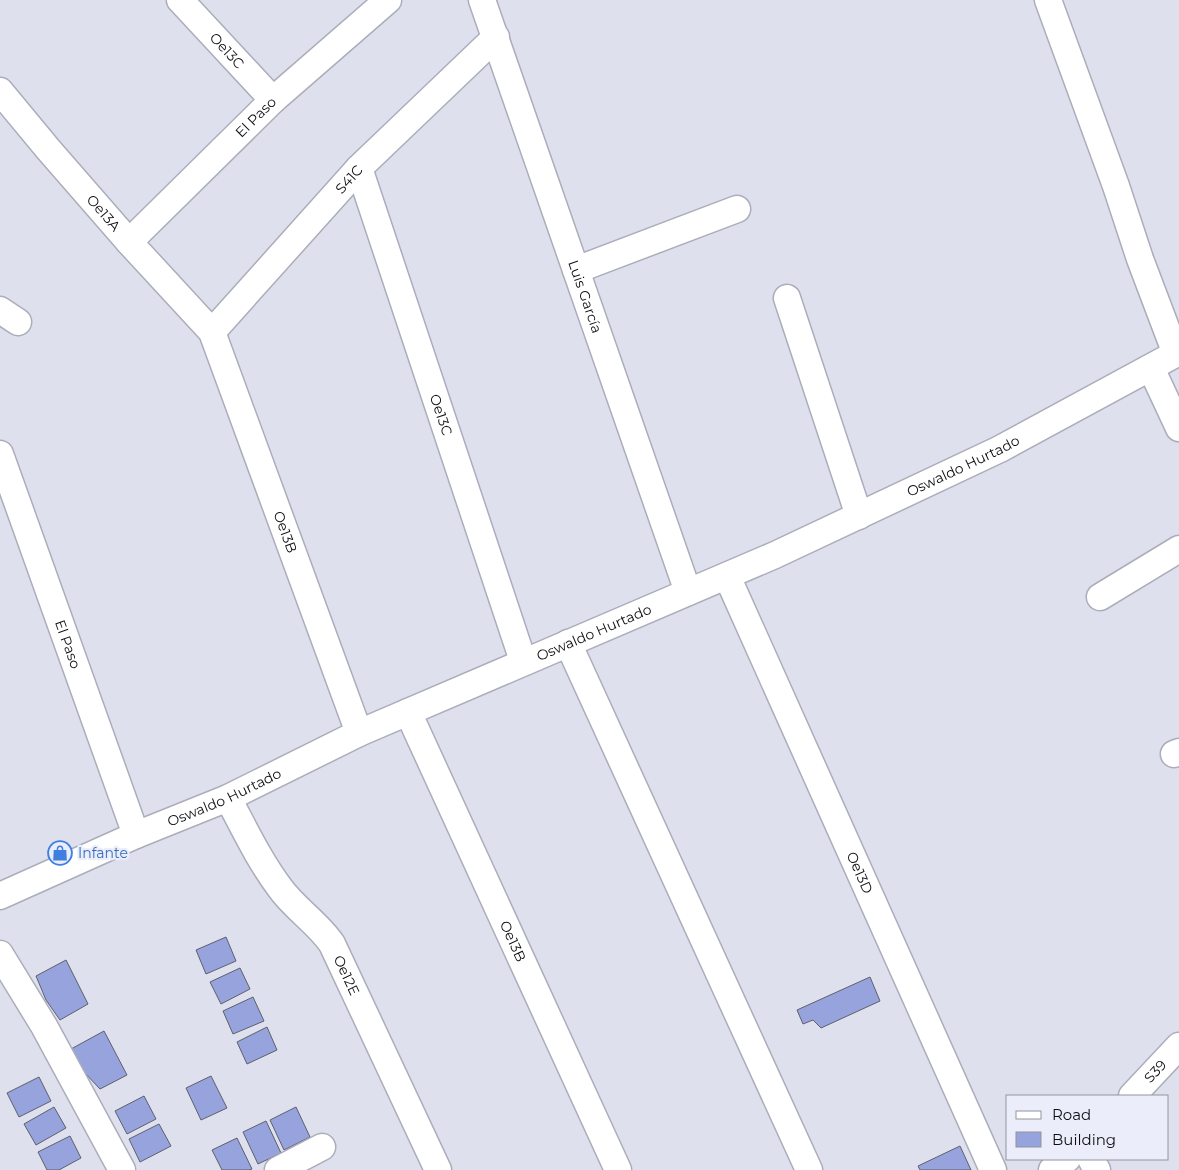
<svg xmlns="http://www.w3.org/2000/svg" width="1179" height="1170" font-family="Montserrat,sans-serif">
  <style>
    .building { fill: #96a3dd; stroke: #5d606a }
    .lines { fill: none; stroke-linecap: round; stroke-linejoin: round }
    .minor-casing { stroke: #abaeba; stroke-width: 29 }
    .minor { stroke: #fff; stroke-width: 26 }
    .labels { text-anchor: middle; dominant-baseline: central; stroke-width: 4.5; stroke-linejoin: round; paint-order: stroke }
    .street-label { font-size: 14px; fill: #0d0e12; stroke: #ebeefa }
    .shop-label { font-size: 14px; fill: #366cbe; stroke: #ebeefa; text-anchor: start }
  </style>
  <rect width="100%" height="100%" fill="#dee1ed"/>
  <path class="building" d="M226,937L236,961L206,974L196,950Z
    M66,960L88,1004L60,1020L46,1000L36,976Z
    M240,968L250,989L221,1004L210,982Z
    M870,977L880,1001L821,1028L813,1020L803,1024L797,1010Z
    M253,997L264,1021L233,1034L223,1011Z
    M267,1027L277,1050L247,1064L237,1042Z
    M104,1031L127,1075L100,1089L83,1071L71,1049Z
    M211,1076L227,1108L201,1120L186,1088Z
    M39,1077L51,1101L19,1117L7,1093Z
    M144,1096L156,1119L127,1134L115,1111Z
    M54,1107L66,1128L36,1145L24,1124Z
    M296,1107L310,1137L284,1150L270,1120Z
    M266,1121L281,1153L258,1164L243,1132Z
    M159,1124L171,1146L140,1162L129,1139Z
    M70,1136L81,1158L59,1170H47L38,1152Z
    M237,1138L252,1169L249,1170H222L212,1150Z
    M960,1146L971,1170H920L918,1166Z"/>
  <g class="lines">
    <g class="minor-casing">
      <g id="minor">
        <path id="s1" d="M180,0L273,100"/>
        <path id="s2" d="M482,0L688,592"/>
        <path d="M1048,0L1116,186L1140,259L1176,354"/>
        <path id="s3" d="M0,91L48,149L129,242L212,332L359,733"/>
        <path id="s4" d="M359,168L523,661"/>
        <path id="s5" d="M129,242L273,100L388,0"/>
        <path d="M576,270L737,209"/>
        <path d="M787,298L859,516"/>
        <path d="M0,310L18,322"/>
        <path id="s6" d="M212,332L359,168L496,37"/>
        <path d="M1151,368L1179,428"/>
        <path id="s7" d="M0,454L136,835"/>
        <path id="s8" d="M727,576L993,1170"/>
        <path d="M1100,597L1179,549"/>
        <path d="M568,643L809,1170"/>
        <path id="s9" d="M408,712L618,1170"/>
        <path d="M1174,754L1179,752"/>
        <path id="s10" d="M228,798C244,828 259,860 280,888C295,909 318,923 332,944L438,1170"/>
        <path id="s11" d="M0,896L136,835L228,798L359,733L775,555L1000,449L1179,352"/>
        <path d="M0,954L44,1026L122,1170"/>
        <path id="s12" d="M1132,1096L1179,1046"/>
        <path d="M1091,1159L1097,1170"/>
        <path d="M278,1170L322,1147"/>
        <path d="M1052,1170L1067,1159"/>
      </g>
    </g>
    <use href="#minor" class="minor"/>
  </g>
  <defs>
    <g id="shop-ring" transform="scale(1.25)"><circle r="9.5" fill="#ebeefa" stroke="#3f7fe0" stroke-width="1.5"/><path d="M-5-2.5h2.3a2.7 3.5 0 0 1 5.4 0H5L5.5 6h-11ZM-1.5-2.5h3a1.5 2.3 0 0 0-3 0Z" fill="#3f7fe0"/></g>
  </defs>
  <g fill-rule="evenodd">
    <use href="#shop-ring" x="60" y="853"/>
  </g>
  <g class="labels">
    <g class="street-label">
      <text stroke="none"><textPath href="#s1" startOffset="69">Oe13C</textPath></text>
      <text stroke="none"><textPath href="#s5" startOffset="178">El Paso</textPath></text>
      <text stroke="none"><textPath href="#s6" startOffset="205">S41C</textPath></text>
      <text stroke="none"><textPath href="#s3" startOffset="160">Oe13A</textPath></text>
      <text stroke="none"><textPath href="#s2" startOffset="314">Luis García</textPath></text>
      <text stroke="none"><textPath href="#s4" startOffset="260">Oe13C</textPath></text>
      <text stroke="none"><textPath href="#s11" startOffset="1055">Oswaldo Hurtado</textPath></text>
      <text stroke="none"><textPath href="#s3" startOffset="534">Oe13B</textPath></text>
      <text stroke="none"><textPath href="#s11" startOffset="650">Oswaldo Hurtado</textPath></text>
      <text stroke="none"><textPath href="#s7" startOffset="202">El Paso</textPath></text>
      <text stroke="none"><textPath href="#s11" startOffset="245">Oswaldo Hurtado</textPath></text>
      <text stroke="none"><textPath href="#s8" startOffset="325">Oe13D</textPath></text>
      <text stroke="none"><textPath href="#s9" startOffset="252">Oe13B</textPath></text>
      <text stroke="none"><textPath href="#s10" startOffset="215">Oe12E</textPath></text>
      <text stroke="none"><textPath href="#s12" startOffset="34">S39</textPath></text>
    </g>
    <g class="shop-label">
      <text x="78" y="853">Infante</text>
    </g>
  </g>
  <rect x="1006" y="1095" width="162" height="65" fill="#ebeefa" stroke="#92949d"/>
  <rect x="1016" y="1111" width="25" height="8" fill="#ffffff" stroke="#92949d"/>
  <text x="1052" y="1120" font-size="15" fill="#0d0e12">Road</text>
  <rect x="1016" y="1132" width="25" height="15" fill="#96a3dd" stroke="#92949d"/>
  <text x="1052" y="1145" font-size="15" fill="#0d0e12">Building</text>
</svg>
